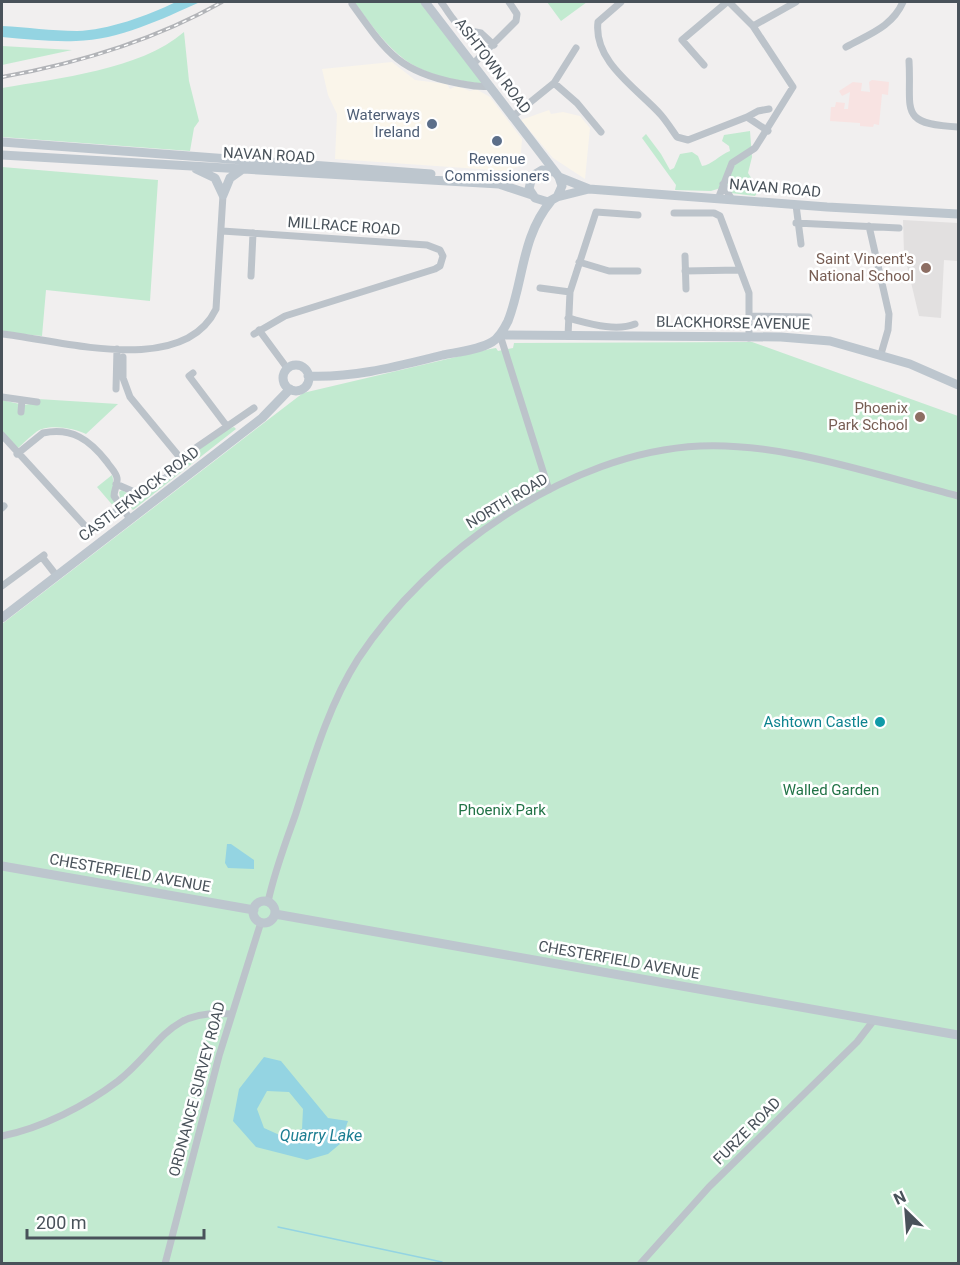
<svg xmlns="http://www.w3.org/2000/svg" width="960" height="1265" font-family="Roboto,sans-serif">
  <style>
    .commercial { fill: #faf5ea }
    .education { fill: #e2e0e0 }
    .medical { fill: #f8e3e2 }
    .green { fill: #c2ead0 }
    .water { fill: #94d4e2; fill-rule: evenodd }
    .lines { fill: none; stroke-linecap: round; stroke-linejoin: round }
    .stream { stroke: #94d4e2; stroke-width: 1.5 }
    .street { stroke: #bcc3ca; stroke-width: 7 }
    .secondary { stroke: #bdc6ce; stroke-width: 9 }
    .rail-casing { stroke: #b2b4b8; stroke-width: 4 }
    .rail { stroke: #fff; stroke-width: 1.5; stroke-dasharray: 4.5; stroke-linecap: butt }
    .service-dot { fill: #5c6f8a; stroke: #fff; stroke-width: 2 }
    .education-dot { fill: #8d6e63; stroke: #fff; stroke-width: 2 }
    .culture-dot { fill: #0f9aa8; stroke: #fff; stroke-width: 2 }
    .labels { text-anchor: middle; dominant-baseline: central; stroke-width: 5; stroke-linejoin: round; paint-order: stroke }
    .street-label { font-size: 15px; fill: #49525a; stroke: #fff }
    .service-label { font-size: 15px; fill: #4e5e75; stroke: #fff; text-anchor: end }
    .education-label { font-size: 15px; fill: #785e54; stroke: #fff; text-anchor: end }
    .culture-label { font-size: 15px; fill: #0d838f; stroke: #fff; text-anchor: end }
    .park-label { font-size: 15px; fill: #227347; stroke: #fff }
    .water-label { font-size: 16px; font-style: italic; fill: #1c7e92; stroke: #fff }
  </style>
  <rect width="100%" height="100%" fill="#f1efef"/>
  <path class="commercial" d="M392,62L415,80L447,84L450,89L457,86L470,91L476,89L490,97L522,139L520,166L508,171L335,159L337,114L328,95L322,69Z
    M549,110L551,114L563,112L580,116L590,128L585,179L553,158L521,120Z"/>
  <path class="education" d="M903,220L958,223V261L944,260L941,318L919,316L904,253Z"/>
  <path class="medical" d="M872,80L889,82L888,95L882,94L879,125L874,124L873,127L860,126V123L830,121L831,107H835L836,102L845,103L844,109H848L850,92L842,96L839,91L853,82L862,83L861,91L870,92L869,82Z"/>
  <path class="green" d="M354,2H420L486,84C411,76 397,60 354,2Z
    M547,2H587L561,21Z
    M184,32L189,81L199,121L194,128L190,151L2,137V88C58,78 140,70 184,32Z
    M2,46L72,50L2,65Z
    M750,131L752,157L748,173L759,190L755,196L731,193L727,186L711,191L675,190L676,185L642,138L646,134L661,154L670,170L674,168L680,154L692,152L698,156L702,166C712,165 719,155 730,151L729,146L722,141L724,135Z
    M2,167L158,180L150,301L46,290L42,336L2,332Z
    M758,319L801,320L809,323L803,332C787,324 771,332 755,326Z
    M752,342L958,416V1263H2V624L303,393L490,349L496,348L498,351L513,348L514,343Z
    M38,399L118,404L86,434C74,428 46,423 35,433C28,438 23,444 17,449L2,431V400L24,405L36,403Z
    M234,427L236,429L133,510L120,498L119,492L122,490L137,499H143L179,471L187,458L225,430Z
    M112,475C116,487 108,492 117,507L115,508L97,487Z"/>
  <path class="water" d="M176,2H200C162,19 119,40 76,41C51,42 26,39 2,37V26C27,27 51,31 77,31C108,30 147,16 176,2Z
    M227,844H231L254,860V869L228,868L225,863Z
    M264,1057L281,1061L328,1118L348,1121L340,1144L328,1154L307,1160L256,1147L233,1121L239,1089ZM267,1091L289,1092L303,1109L302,1129L284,1137L264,1128L257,1109Z"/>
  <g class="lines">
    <path class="stream" d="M278,1227L442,1262"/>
    <path class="street" d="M441,2C456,22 455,29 481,33L494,45
      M621,2L598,22C593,62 638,89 661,115C667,122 672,130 677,137L688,140L747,117L768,131
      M352,4C385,50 398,72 457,83C468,85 479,88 490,86
      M753,26L796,2
      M846,47C869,34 892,27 903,2
      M909,61C912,110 897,124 958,127
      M473,64L516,21L517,14L509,2
      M704,65L682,40L727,2
      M554,83L577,103L601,132
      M512,117L554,83L576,48
      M747,117L758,111L769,109
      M723,184L732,200
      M718,199L732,163L755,148L793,87L753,26L729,2
      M796,205L801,244
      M674,213H714L720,216L749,293V338
      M796,223L899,228
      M869,226L889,314L888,330L881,354
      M222,231L427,245L440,250L443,256L440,266L435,269L285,316L254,334
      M685,256L686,289
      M579,262L609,271H638
      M685,271L739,270
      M251,276L253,233
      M540,288L570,292
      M750,316L809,317
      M568,318C588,323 615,332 635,324
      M259,330L287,368
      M2,334C60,340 183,378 216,309L223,195
      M500,335L549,490
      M568,336L570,292L596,212L638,215
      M123,357V378L130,397L182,460
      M193,373L189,376L226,425
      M116,389L117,349
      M2,397L37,402
      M21,412L22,400
      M2,435L87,528L94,527L114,512
      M17,454L43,433C72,427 90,440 107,462C110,467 116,472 117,478C118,484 114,490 114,496L130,519
      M116,484L139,494L145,492L175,471L187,454L254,408
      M2,508L4,506
      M42,557L56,575
      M2,586L44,555
      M268,902C274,873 285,844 295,816C312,763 328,706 358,659C428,552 569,452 700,446C783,442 878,476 958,496
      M2,1136C42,1128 85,1106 118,1081C162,1046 167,1008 231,1014
      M165,1264L219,1056L261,922
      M640,1264L709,1187L857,1042L874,1020"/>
    <path class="secondary" d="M425,2L559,177L562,186L557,197L548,202L535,198L529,189L532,176L542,170L554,172
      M2,142L431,174
      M2,155L499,184L532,195
      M196,169L215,178L223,195
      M490,177L532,176
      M559,177L589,189
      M223,195L230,178L244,168
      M557,197L589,189L827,207L958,214
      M500,335L781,337L830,341L910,364L958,385
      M283 378a13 13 0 1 1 26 0a13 13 0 1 1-26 0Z
      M308,376C355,378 398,366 443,355C458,352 478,350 492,342C499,338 504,329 508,321C524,280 521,237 551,201
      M2,618L262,418L290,389
      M2,866L254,910
      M253 912a11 11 0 1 1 22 0a11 11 0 1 1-22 0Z
      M275,914L958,1035"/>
    <g class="rail-casing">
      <path id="rail" d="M2,77C79,63 153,41 222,2"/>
    </g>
    <use href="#rail" class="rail"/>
  </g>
  <g class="service-dot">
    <circle cx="432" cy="124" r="6"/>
    <circle cx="497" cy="141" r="6"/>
  </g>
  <g class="education-dot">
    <circle cx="926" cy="268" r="6"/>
    <circle cx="920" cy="417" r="6"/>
  </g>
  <circle class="culture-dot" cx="880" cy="722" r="6"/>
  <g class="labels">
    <g class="street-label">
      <text transform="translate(493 66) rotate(53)">ASHTOWN ROAD</text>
      <text transform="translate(269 155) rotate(3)">NAVAN ROAD</text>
      <text transform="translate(775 188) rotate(5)">NAVAN ROAD</text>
      <text transform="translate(344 226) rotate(4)">MILLRACE ROAD</text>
      <text transform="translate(733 323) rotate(1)">BLACKHORSE AVENUE</text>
      <text transform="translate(139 494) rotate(-37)">CASTLEKNOCK ROAD</text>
      <text transform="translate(507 501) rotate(-31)">NORTH ROAD</text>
      <text transform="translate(130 873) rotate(10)">CHESTERFIELD AVENUE</text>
      <text transform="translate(619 960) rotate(10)">CHESTERFIELD AVENUE</text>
      <text transform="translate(197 1089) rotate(-75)">ORDNANCE SURVEY ROAD</text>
      <text transform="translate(747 1131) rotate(-45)">FURZE ROAD</text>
    </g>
    <g class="service-label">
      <text x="420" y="115">Waterways<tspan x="420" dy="17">Ireland</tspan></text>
      <text x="497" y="159" text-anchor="middle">Revenue<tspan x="497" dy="17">Commissioners</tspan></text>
    </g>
    <g class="education-label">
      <text x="914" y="259">Saint Vincent's<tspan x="914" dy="17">National School</tspan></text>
      <text x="908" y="408">Phoenix<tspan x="908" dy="17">Park School</tspan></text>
    </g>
    <g class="culture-label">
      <text x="868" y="722">Ashtown Castle</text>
    </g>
    <g class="park-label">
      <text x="831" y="790">Walled Garden</text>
      <text x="502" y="810">Phoenix Park</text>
    </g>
    <g class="water-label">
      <text x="321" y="1135">Quarry Lake</text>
    </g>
  </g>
  <rect width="960" height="1265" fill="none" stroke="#49525a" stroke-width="6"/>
  <g transform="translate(906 1211) rotate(335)" stroke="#ffffff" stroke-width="4.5" paint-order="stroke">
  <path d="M0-4.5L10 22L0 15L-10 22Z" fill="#49525a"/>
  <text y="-9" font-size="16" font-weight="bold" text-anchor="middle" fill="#49525a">N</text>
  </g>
  <path d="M27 1229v9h177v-9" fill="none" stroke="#49525a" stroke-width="3"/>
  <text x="36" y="1229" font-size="18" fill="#49525a" stroke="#ffffff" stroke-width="4.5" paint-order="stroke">200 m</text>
</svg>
